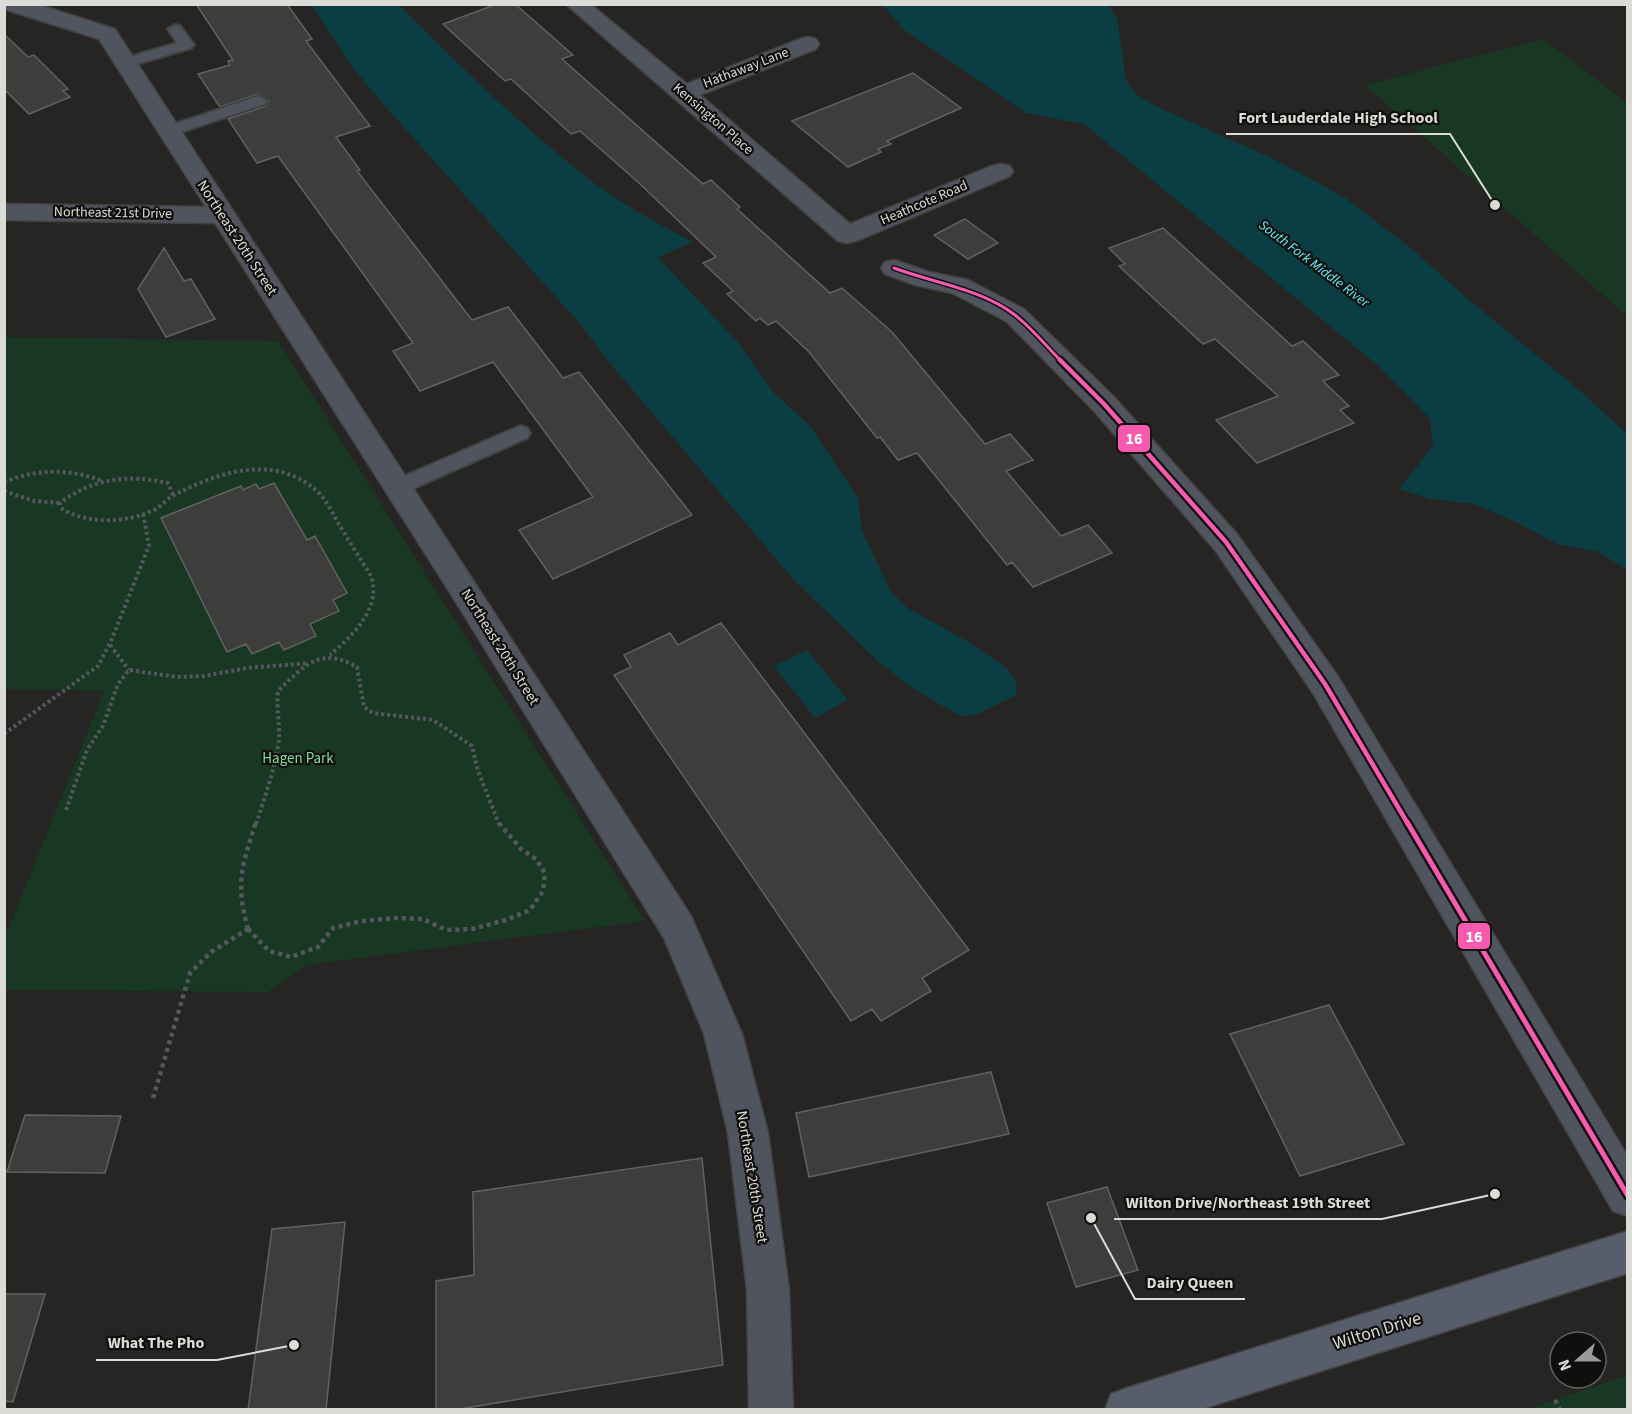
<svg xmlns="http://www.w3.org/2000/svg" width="1632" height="1414" font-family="'Source Sans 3',sans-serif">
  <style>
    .green { fill: #183823 }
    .water { fill: #0b3e42 }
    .building { fill: #3d3d3b; stroke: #62615f; stroke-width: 1.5 }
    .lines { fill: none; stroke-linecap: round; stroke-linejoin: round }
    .lane-casing { stroke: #424241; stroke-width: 4 }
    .street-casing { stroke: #424241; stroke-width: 3 }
    .secondary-casing { stroke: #424241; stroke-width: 3 }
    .path-far1 { stroke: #55575e; stroke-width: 4; stroke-dasharray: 3 3; stroke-linecap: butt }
    .path { stroke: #55575e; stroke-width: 4.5; stroke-dasharray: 4 4; stroke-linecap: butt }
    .lane { fill: #50545e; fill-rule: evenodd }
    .street { fill: #50545e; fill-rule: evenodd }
    .secondary { fill: #585d6b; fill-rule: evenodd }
    .bus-1-far2-casing { stroke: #100f0d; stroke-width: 6 }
    .bus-1-far1-casing { stroke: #100f0d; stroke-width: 9 }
    .bus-1-casing { stroke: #100f0d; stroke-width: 10 }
    .bus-1-far2 { stroke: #f75aaf; stroke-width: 3 }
    .bus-1-far1 { stroke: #f75aaf; stroke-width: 4.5 }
    .bus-1 { stroke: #f75aaf; stroke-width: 5 }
    .labels { text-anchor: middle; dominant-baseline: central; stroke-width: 4.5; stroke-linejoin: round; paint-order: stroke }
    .far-street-label { font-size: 14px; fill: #dbdbd8; stroke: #100f0d }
    .far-water-label { font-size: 14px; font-style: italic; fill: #61eef9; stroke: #100f0d }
    .street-label { font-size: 15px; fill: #dbdbd8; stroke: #100f0d }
    .park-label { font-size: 15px; fill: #83db9e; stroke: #100f0d }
    .near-street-label { font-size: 18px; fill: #dbdbd8; stroke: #100f0d }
    .leader { fill: none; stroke: #dbdbd8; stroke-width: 2 }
    .callout-dot { fill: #dbdbd8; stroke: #100f0d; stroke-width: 2 }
    .callout-label { font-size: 16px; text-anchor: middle; font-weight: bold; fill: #dbdbd8; stroke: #100f0d; stroke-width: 4.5; stroke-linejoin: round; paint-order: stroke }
    .line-badge { stroke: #100f0d; stroke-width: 2 }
    .badge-label { font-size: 16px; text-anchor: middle; font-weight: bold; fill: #fff }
  </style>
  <rect width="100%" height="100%" fill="#262523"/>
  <path class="green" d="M1543,39L1627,103V316L1365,85Z
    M5,337L278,341L645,921L307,965L268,992L5,990V937L104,691L5,689Z
    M1627,1375V1409H1529Z"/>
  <path class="water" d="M312,5H399C457,63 516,121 580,172C614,200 654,221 692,242L658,258L737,341L773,392L810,426L858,498L862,531L891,592L906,607L967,641L1008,669L1017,684L1015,696L976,715L960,716L914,689L880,663L793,579L609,362L581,325L384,105L352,67Z
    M883,5H1108L1117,19L1126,80L1136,94L1155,106L1274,159L1344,197L1411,248L1469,300L1578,389L1627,434V570L1599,552L1557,544L1514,521L1474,504L1431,499L1399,489L1433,446L1430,419L1376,364L1084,124L1026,113L903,29Z
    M807,650L848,700L815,718L774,666Z"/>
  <path class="building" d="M196,4H287L312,39L306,41L370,126L336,137L360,170L357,171L472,320L508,307L563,378L579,372L692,515L553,579L519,530L593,497L493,362L420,391L393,351L413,343L278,156L257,163L228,119L266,106L269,101L258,94L220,107L198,74L230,65L228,61L233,60Z
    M497,4H515L573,55L562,59L703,184L711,180L740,207L737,209L830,293L842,288L892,332L985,444L1010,434L1033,460L1006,471L1061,536L1088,525L1112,553L1033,587L1012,562L1007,565L917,453L898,460L880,437L877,438L809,352L776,321L768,325L760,318L756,321L727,294L733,291L703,263L716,257L639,183L580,131L571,134L511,79L505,81L443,24Z
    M4,34L28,57L34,55L68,89L63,91L70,97L29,114L4,89Z
    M913,73L961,108L887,141L891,144L878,149L881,152L848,167L792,121Z
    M965,219L998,243L968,259L934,235Z
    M1163,228L1292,346L1303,341L1339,375L1323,381L1349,406L1340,410L1354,423L1257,463L1216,420L1278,396L1215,339L1203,344L1119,266L1125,264L1109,248Z
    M164,248L184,281L191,279L215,319L166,337L138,289Z
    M274,483L307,540L315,536L347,593L333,600L339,611L310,624L316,636L284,650L279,642L252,654L246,644L227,652L161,518L241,486L243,490L256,484L259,489Z
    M721,623L969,950L922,978L931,991L881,1021L872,1009L851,1021L614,675L631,667L624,655L670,633L678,645Z
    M1329,1005L1404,1144L1300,1176L1230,1034Z
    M991,1072L1009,1134L809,1177L796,1113Z
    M25,1115L121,1116L105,1173L7,1172Z
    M702,1158L723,1365L454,1410H436V1281L474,1275L473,1192Z
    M1107,1187L1138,1270L1076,1287L1047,1203Z
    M345,1222L326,1410H248L272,1229Z
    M4,1294H45L13,1402L4,1401Z"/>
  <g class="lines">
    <g class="lane-casing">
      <path id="lane" d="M175,25L180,26L194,45L191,48L130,66H120L117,63L120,60L177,43L168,29Z
        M259,96L267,101L265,104L169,136L161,131L163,128Z
        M520,426L527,428L530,433L527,438L405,492L398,494L391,492L388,487L391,482Z"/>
    </g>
    <g class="street-casing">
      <path id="street" d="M4,4H36L115,29L691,916L742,1034L768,1133L789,1290L793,1410H749L747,1290L728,1133L704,1034L664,938L449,591L215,223L4,220V204L206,207L99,39L4,9Z
        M566,4H590L687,84L800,39L808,37L816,39L819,44L816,49L700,95L850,224L992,166L1001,164L1010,166L1013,171L1010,176L856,241L847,243L838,241Z
        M894,260L929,272L968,280L1024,309L1114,397L1237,534L1337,675L1628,1157V1216L1613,1211L1313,693L1215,550L1094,411L1006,321L952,293L915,285L885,274L881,268L885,262Z"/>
    </g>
    <g class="secondary-casing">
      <path id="secondary" d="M1628,1231V1273L1199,1410H1105L1111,1394L1127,1388Z"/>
    </g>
    <path class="path-far1" d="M4,482C36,469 69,468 102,481
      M4,491L34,501L60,503
      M173,495L168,483C128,474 93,478 60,503L61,508C86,525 127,523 154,510C162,506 167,498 176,494C221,471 275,454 317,491C326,499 331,511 337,521C348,540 360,558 371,576C382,608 352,636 330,655
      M110,645L129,670
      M4,734L98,666L111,641L149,546L143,513
      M66,810L87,750L103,726L118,684L129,670L177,677L204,676L247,668L308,663
      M256,824C265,796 276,767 279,738C280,723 276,708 278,691C305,665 320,646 357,667L364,707L373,713L433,720L472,746L478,771L499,824"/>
    <path class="path" d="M248,929L269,951L291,957L318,947L333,928L362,921L396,918L423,919L446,930L472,929L506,920L530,910L543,891L545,873L536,859L521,849L498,822
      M248,929C235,882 242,866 256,822
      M153,1098L190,973L211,952L248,929
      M1555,1400L1560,1410"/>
    <use href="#lane" class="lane"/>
    <use href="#street" class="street"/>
    <use href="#secondary" class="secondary"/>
    <g class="bus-1-far2-casing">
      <path id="bus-1-far2" d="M894,268C934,283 981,289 1015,315C1032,328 1047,347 1062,362"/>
    </g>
    <g class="bus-1-far1-casing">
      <path id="bus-1-far1" d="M1060,360L1104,404L1226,542L1325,684L1408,824"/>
    </g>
    <g class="bus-1-casing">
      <path id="bus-1" d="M1407,822L1628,1196"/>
    </g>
    <use href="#bus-1-far2" class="bus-1-far2"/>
    <use href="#bus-1-far1" class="bus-1-far1"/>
    <use href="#bus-1" class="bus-1"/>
  </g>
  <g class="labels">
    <g class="far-street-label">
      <text transform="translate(746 68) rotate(-21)">Hathaway Lane</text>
      <text transform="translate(713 119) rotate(41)">Kensington Place</text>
      <text transform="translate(924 203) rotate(-23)">Heathcote Road</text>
      <text transform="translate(113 213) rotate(1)">Northeast 21st Drive</text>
    </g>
    <g class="far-water-label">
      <text transform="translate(1314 264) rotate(37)">South Fork Middle River</text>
    </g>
    <g class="street-label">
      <text transform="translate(237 238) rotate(57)">Northeast 20th Street</text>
      <text transform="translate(500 647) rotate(58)">Northeast 20th Street</text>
      <text transform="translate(752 1177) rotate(81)">Northeast 20th Street</text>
    </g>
    <g class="park-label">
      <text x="298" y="758">Hagen Park</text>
    </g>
    <g class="near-street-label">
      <text transform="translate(1377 1331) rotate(-17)">Wilton Drive</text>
    </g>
  </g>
  <path class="leader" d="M1495 205L1450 134H1226M1495 1194L1382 1219H1114M1091 1218L1135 1299H1245M294 1345L217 1360H96"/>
  <g class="callout-dot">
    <circle cx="1495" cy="205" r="6"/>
    <circle cx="1495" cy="1194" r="6"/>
    <circle cx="1091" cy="1218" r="6"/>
    <circle cx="294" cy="1345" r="6"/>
  </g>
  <g class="callout-label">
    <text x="1338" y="123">Fort Lauderdale High School</text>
    <text x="1248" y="1208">Wilton Drive/Northeast 19th Street</text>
    <text x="1190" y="1288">Dairy Queen</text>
    <text x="156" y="1348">What The Pho</text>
  </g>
  <g class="line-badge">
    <rect x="1117" y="424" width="34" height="29" rx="6" fill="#f75aaf"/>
    <rect x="1457" y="922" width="34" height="28" rx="6" fill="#f75aaf"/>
  </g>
  <g class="badge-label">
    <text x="1134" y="444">16</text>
    <text x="1474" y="942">16</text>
  </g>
  <rect width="1632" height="1414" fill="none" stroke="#dbdbd8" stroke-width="12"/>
  <g transform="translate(1578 1360) rotate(249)"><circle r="28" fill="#100f0d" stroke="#61615e" stroke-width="1.5"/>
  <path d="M0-4.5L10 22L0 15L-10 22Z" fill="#9c9b99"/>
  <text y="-9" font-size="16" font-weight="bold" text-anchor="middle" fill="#dbdbd8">N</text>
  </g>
</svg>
